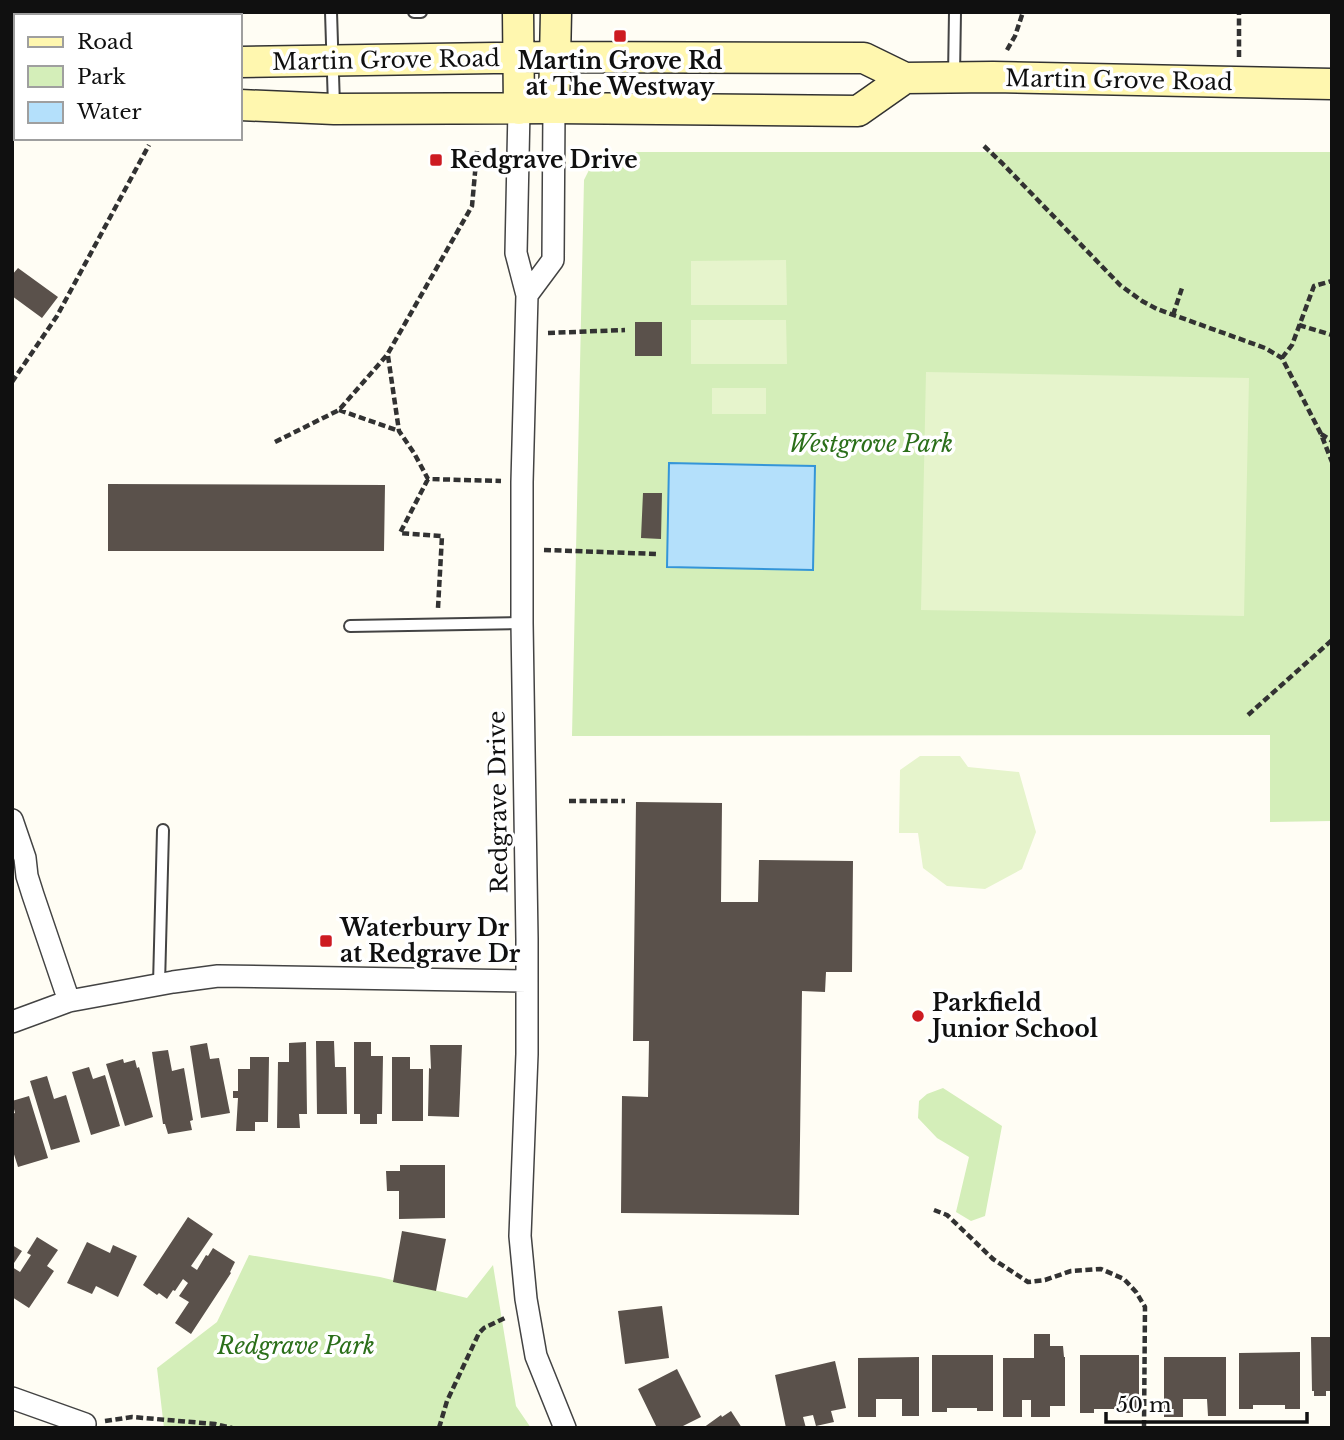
<svg xmlns="http://www.w3.org/2000/svg" width="1344" height="1440" font-family="'Libre Baskerville',serif">
  <style>
    .green { fill: #d4eeb9 }
    .pitch { fill: #e6f4cc }
    .water { fill: #b4e0fb; stroke: #3495d8; stroke-width: 2 }
    .building { fill: #5a514b }
    .lines { fill: none; stroke-linecap: round; stroke-linejoin: round }
    .service-casing { stroke: #434343; stroke-width: 14 }
    .minor-casing { stroke: #434343; stroke-width: 24 }
    .secondary-casing { stroke: #323232; stroke-width: 33 }
    .path { stroke: #323232; stroke-width: 4.5; stroke-dasharray: 7 3.5; stroke-linecap: butt }
    .service { stroke: #fff; stroke-width: 10 }
    .minor { stroke: #fff; stroke-width: 21 }
    .secondary { stroke: #fff7af; stroke-width: 30 }
    .poi-dot { fill: #cd1b22; stroke: #fff; stroke-width: 2.5 }
    .labels { text-anchor: middle; dominant-baseline: central; stroke-width: 7; stroke-linejoin: round; paint-order: stroke }
    .street-label { font-size: 23px; fill: #101010; stroke: #fff }
    .poi-label { font-size: 23px; font-weight: bold; fill: #101010; stroke: #fff; text-anchor: start }
    .park-label { font-size: 23px; font-style: italic; fill: #2b6f1a; stroke: #fff }
  </style>
  <rect width="100%" height="100%" fill="#fffdf4"/>
  <path class="green" d="M614,152H1332V821L1270,822V735L572,736L584,180L594,160Z
    M943,1088L1002,1126L985,1216L971,1221L956,1212L969,1157L937,1138L918,1118L919,1101L927,1094Z
    M249,1255L380,1277L467,1298L493,1265L516,1406L531,1428H164L157,1368L217,1322Z"/>
  <path class="pitch" d="M786,260L787,305H691V261Z
    M691,320H786L787,364H691Z
    M926,372L1249,378L1244,616L921,610Z
    M712,388H766V414H712Z
    M920,756H960L968,767L1019,772L1036,832L1022,869L985,889L947,886L923,868L918,833H899L900,770Z"/>
  <path class="water" d="M669,463L815,466L813,570L667,567Z"/>
  <path class="building" d="M18,268L58,297L42,318L12,296V275Z
    M635,322H662V356H635Z
    M108,484L385,485L384,551H108Z
    M643,493H662L661,539L641,538Z
    M636,802L722,803L721,902H758L759,860L853,861L852,972H826L825,992L802,991L799,1215L621,1213L622,1096L648,1097L649,1041H633Z
    M316,1041H334L335,1067H346L347,1114H317Z
    M306,1042L307,1114H299L300,1128H277L278,1062H289V1043Z
    M354,1042H371V1056H383L382,1114H377V1124H360V1114H354Z
    M207,1043L210,1059L219,1058L230,1113L201,1118L190,1046Z
    M430,1045H462L459,1117L428,1116L429,1068L431,1069Z
    M168,1050L172,1071L184,1068L193,1120L190,1121L192,1130L168,1134L165,1124H163L152,1052Z
    M250,1057H269L268,1122H255V1131H236L238,1098H233V1091H238V1069H250Z
    M392,1057H410V1069H423V1121H392Z
    M123,1059L124,1063L135,1060L137,1068L139,1067L153,1117L125,1126L106,1064Z
    M89,1067L93,1079L105,1075L120,1126L91,1135L72,1072Z
    M47,1076L54,1099L66,1095L80,1142L51,1150L30,1081Z
    M29,1096L48,1158L18,1167L12,1148V1114L15,1113L12,1101Z
    M400,1165H445V1218L399,1219V1191H387L386,1171H400Z
    M188,1217L213,1234L191,1266L197,1270L206,1255L208,1256L213,1248L235,1262L230,1272L231,1273L191,1334L175,1323L189,1302L179,1296L188,1283L183,1279L175,1291L173,1290L167,1299L159,1293L157,1295L143,1285Z
    M402,1231L446,1239L436,1291L393,1282Z
    M37,1237L58,1250L47,1266L54,1271L29,1308L12,1297V1267L20,1272L31,1255L27,1253Z
    M87,1242L110,1253L113,1245L137,1256L118,1297L96,1286L92,1294L67,1283Z
    M12,1245L22,1251L12,1266Z
    M662,1306L669,1358L625,1364L618,1311Z
    M1034,1334H1050V1346H1063L1064,1357H1065V1406H1050V1417H1031V1400H1022V1417H1003V1358H1034Z
    M1311,1337H1332V1391H1326V1396H1314V1391H1312Z
    M1300,1352V1409H1285V1405H1253V1409H1239V1353Z
    M932,1355H993V1411H977V1408H947V1412H932Z
    M1080,1355H1139V1413H1125V1409H1094V1413H1080Z
    M919,1357V1416H902V1399H876V1417H858V1358Z
    M1164,1357H1226V1416H1208L1207,1399H1183V1417H1164Z
    M835,1361L846,1408L831,1411L834,1422L816,1426L813,1415L803,1417L806,1428H786L775,1375Z
    M677,1369L701,1417L679,1428H657L638,1389Z
    M731,1411L742,1428H703L721,1415L722,1417Z"/>
  <g class="lines">
    <g class="service-casing">
      <path id="service" d="M331,12L334,106
        M414,12H421
        M954,76L955,12
        M350,626L522,623
        M159,984L163,830"/>
    </g>
    <g class="minor-casing">
      <path id="minor" d="M519,109L516,253L527,295L522,482V623L527,939V1054L520,1236L526,1299L536,1356L565,1428
        M527,295L553,260L554,108
        M12,820L25,858L27,876L33,895L69,1001
        M12,1022L69,1001L173,982L218,976L527,981
        M12,1398L85,1424"/>
    </g>
    <g class="secondary-casing">
      <path id="secondary" d="M518,12L519,109
        M240,62L554,57L864,58L905,78L993,77L1332,84
        M12,79H16
        M240,105L334,109L554,108L858,111L905,78
        M554,108L556,12"/>
    </g>
    <path class="path" d="M169,12V16
      M1007,50L1015,36L1023,12
      M1239,57V12
      M984,146L1002,163L1120,285L1142,301L1157,309L1265,348L1282,358L1321,434L1332,462
      M1173,315L1182,288
      M1299,325L1332,335
      M548,333L625,330
      M388,356L399,431L414,453L428,479L501,481
      M1282,358L1292,345L1314,286L1332,281
      M12,382L57,316L149,145
      M339,410L399,431
      M1321,434L1332,441
      M275,442L339,410L387,355L472,206L477,151
      M428,479L400,533L442,536L438,608
      M544,550L658,554
      M1248,715L1332,640
      M569,801H625
      M934,1210L947,1215L993,1259L1028,1282L1045,1280L1071,1271L1101,1269L1124,1279L1136,1292L1145,1307L1144,1428
      M105,1421L132,1417L215,1424L232,1428
      M439,1428L447,1401L479,1333L484,1328L507,1317"/>
    <use href="#service" class="service"/>
    <use href="#minor" class="minor"/>
    <use href="#secondary" class="secondary"/>
  </g>
  <g class="poi-dot">
    <rect x="613" y="29" width="14" height="14" rx="3.5"/>
    <rect x="429" y="153" width="14" height="14" rx="3.5"/>
    <rect x="319" y="934" width="14" height="14" rx="3.5"/>
    <circle cx="918" cy="1016" r="7"/>
  </g>
  <g class="labels">
    <g class="street-label">
      <text transform="translate(386 60) rotate(-1)">Martin Grove Road</text>
      <text transform="translate(1119 80) rotate(1)">Martin Grove Road</text>
      <text transform="translate(498 802) rotate(-91)">Redgrave Drive</text>
    </g>
    <g class="poi-label">
      <text x="620" y="61" text-anchor="middle">Martin Grove Rd<tspan x="620" dy="26">at The Westway</tspan></text>
      <text x="450" y="160">Redgrave Drive</text>
      <text x="340" y="928">Waterbury Dr<tspan x="340" dy="26">at Redgrave Dr</tspan></text>
      <text x="932" y="1003">Parkfield<tspan x="932" dy="26">Junior School</tspan></text>
    </g>
    <g class="park-label">
      <text x="871" y="444">Westgrove Park</text>
      <text x="296" y="1346">Redgrave Park</text>
    </g>
  </g>
  <rect width="1344" height="1440" fill="none" stroke="#101010" stroke-width="28"/>
  <rect x="14" y="14" width="228" height="126" fill="#ffffff" stroke="#9f9f9f" stroke-width="2"/>
  <rect x="28" y="37" width="35" height="10" fill="#fff7af" stroke="#9f9f9f" stroke-width="2"/>
  <text x="77" y="49" font-size="21" fill="#101010">Road</text>
  <rect x="28" y="66" width="35" height="21" fill="#d4eeb9" stroke="#9f9f9f" stroke-width="2"/>
  <text x="77" y="84" font-size="21" fill="#101010">Park</text>
  <rect x="28" y="102" width="35" height="21" fill="#b4e0fb" stroke="#9f9f9f" stroke-width="2"/>
  <text x="77" y="119" font-size="21" fill="#101010">Water</text>
  <path d="M1106 1412v10h201v-10" fill="none" stroke="#101010" stroke-width="3.5"/>
  <text x="1116" y="1412" font-size="21" fill="#101010" stroke="#ffffff" stroke-width="5" paint-order="stroke">50 m</text>
</svg>
